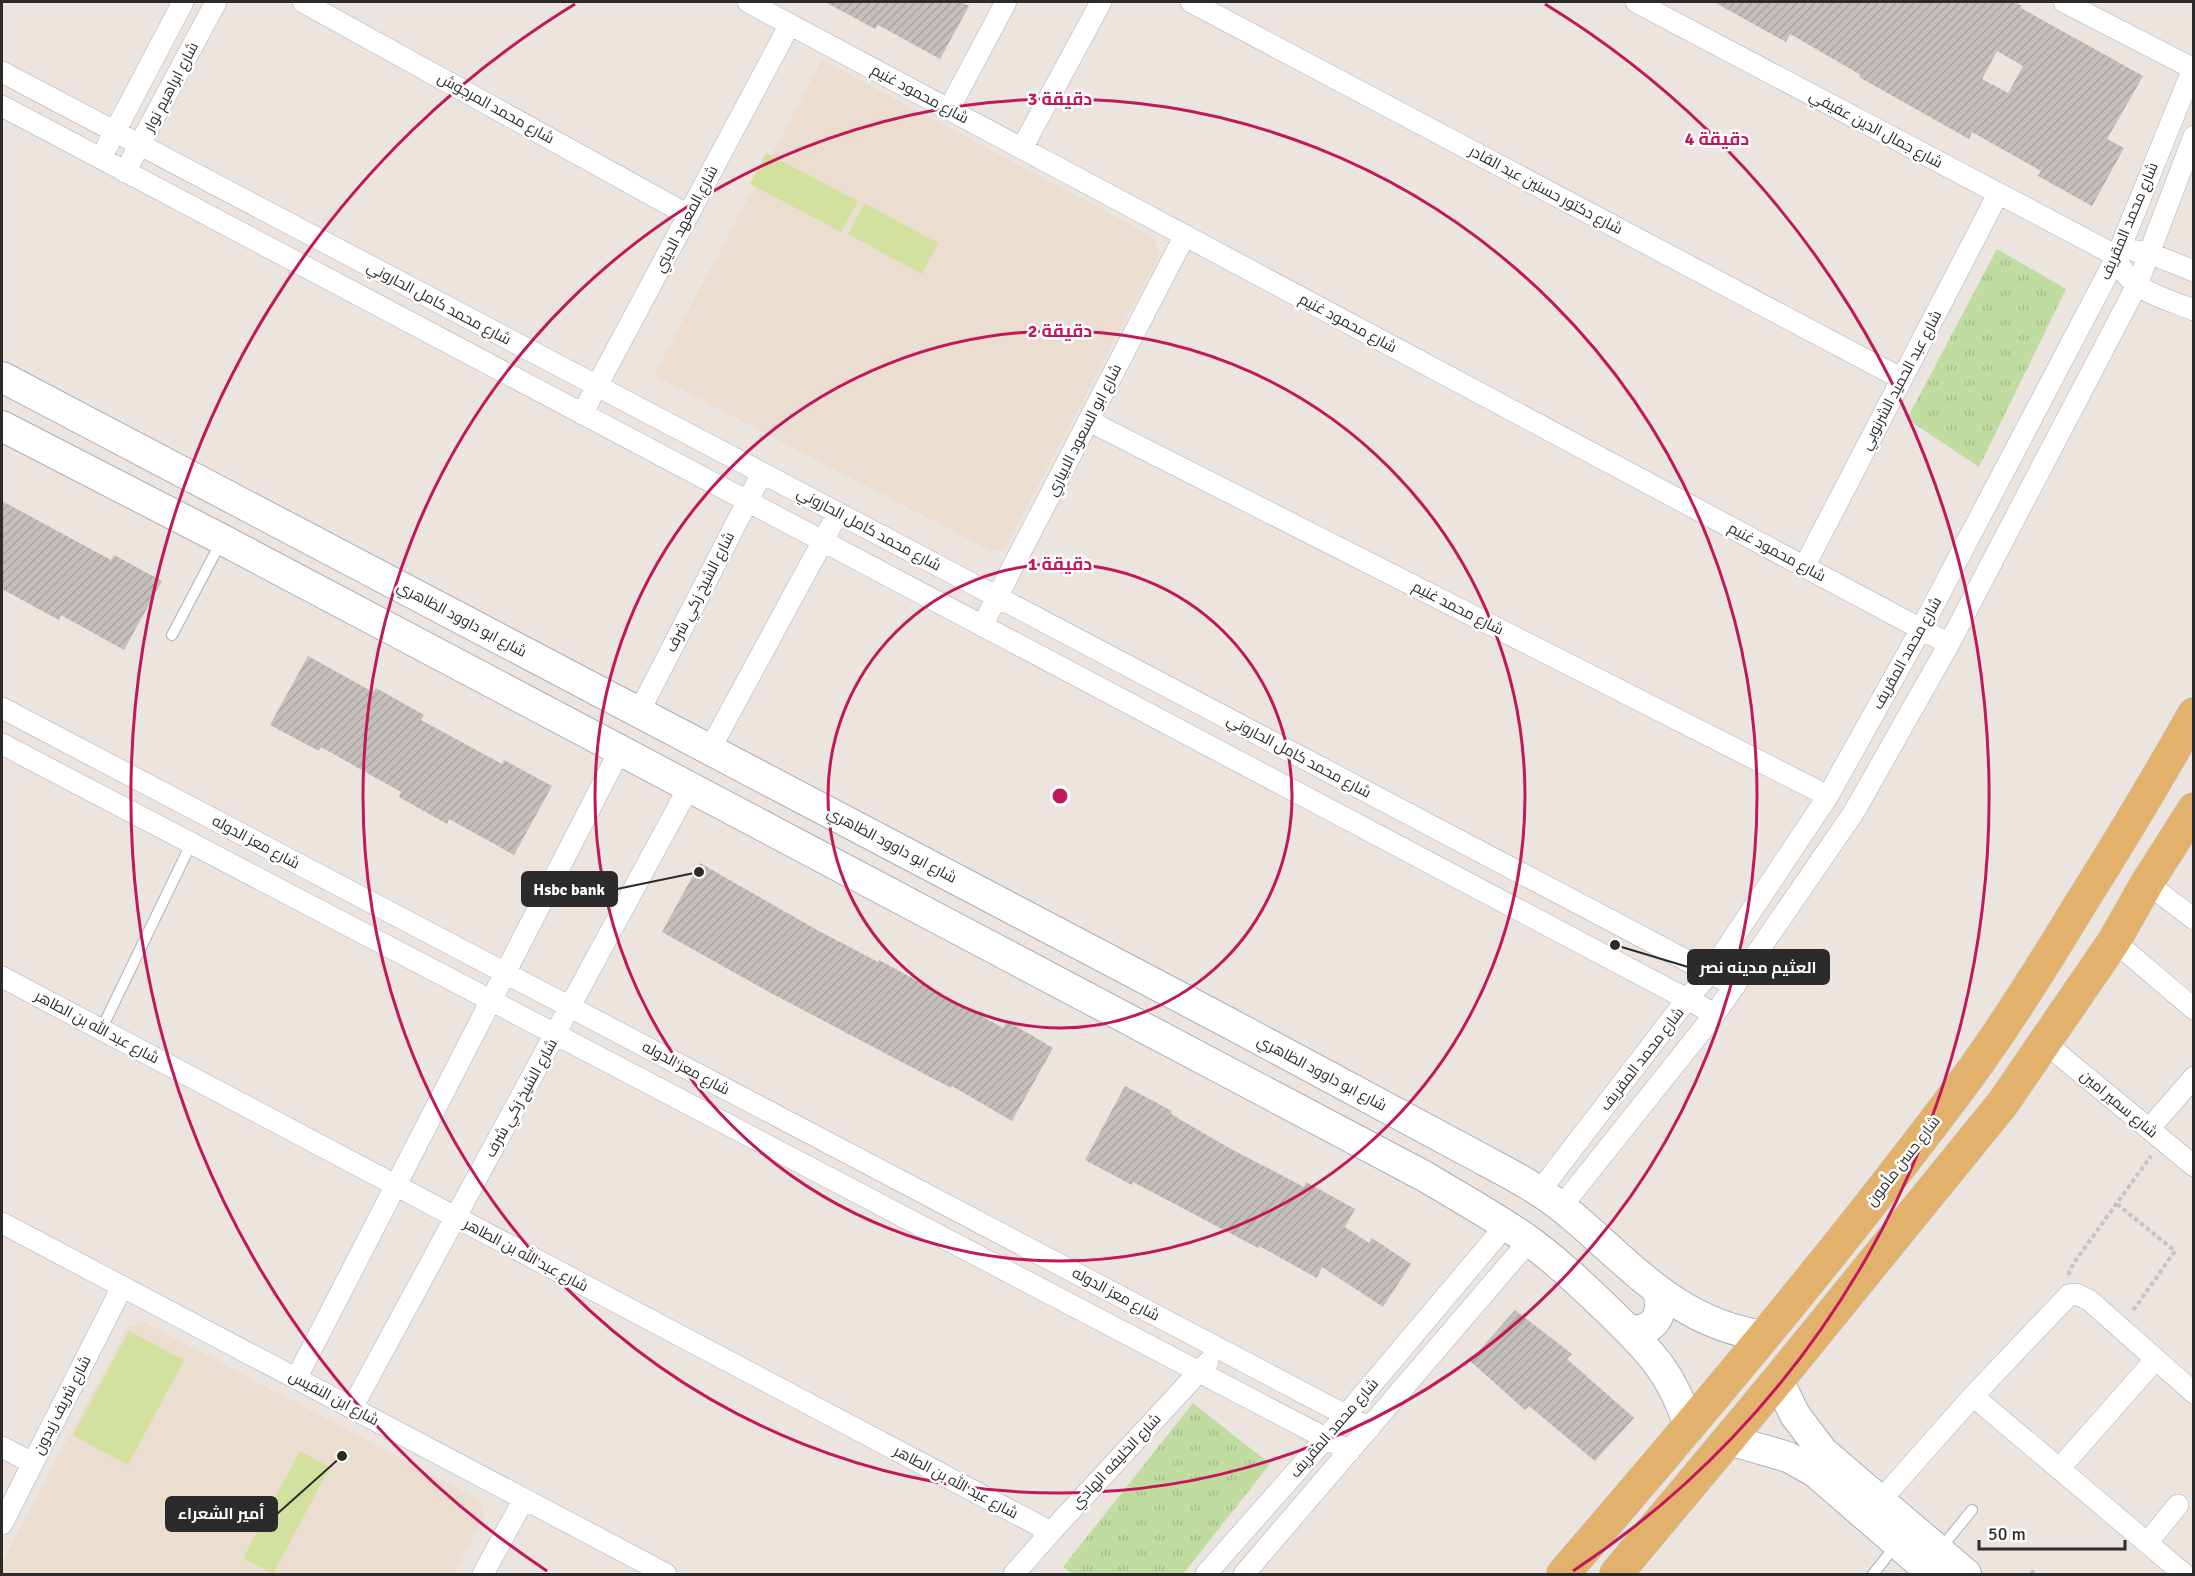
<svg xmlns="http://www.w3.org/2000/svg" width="2195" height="1576" font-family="Signika,Cairo,sans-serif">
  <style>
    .education { fill: #ebddd0 }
    .grass { fill: url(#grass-tufts) }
    .pitch { fill: #d2e29e }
    .building { fill: url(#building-hatch); fill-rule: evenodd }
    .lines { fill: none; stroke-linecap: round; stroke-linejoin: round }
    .lane-casing { stroke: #abafb6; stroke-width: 12 }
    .street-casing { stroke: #abafb6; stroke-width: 22 }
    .secondary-casing { stroke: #abafb6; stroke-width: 32 }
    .primary-casing { stroke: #c4c4c4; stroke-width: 34 }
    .path { stroke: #c4c4c4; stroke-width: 4; stroke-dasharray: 4.5 3; stroke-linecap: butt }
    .lane { stroke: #fff; stroke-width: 10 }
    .street { stroke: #fff; stroke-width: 21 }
    .secondary { stroke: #fff; stroke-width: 30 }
    .primary { stroke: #e2b26d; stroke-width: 33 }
    .ring { fill: none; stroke: #c2185b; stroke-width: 3 }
    .labels { text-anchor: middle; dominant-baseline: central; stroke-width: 5; stroke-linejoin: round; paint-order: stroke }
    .street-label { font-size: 15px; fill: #2b2b2b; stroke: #fff }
    .centre { fill: #c2185b; stroke: #fff; stroke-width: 3 }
    .ring-label { font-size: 18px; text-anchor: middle; font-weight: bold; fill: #c2185b; stroke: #fff; stroke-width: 5; stroke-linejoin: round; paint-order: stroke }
    .leader { fill: none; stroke: #2b2b2b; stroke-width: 2 }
    .callout-dot { fill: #2b2b2b; stroke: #fff; stroke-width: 2 }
    .callout { fill: #2b2b2b; stroke: #2b2b2b; stroke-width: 2 }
    .callout-label { font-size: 16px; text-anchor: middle; font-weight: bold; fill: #fff }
  </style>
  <defs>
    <pattern id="grass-tufts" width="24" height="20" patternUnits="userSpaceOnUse" patternTransform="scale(1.5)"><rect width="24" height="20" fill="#c0dca1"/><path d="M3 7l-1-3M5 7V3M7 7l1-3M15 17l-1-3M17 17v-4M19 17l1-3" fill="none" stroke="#a5bd8b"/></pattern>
    <pattern id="building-hatch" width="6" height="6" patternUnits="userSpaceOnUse" patternTransform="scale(1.5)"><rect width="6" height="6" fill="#c4bfba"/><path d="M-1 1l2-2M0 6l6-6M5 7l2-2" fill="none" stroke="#a9a4a0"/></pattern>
  </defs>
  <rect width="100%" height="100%" fill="#ebe4df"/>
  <path class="education" d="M822,60L1153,237L1160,254L1005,548L991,551L654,375Z
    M144,1322L479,1500L484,1511L483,1518L454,1574H2V1563L127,1327Z"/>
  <path class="grass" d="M1997,249L2066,289L1979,467L1907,419Z
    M1193,1403L1270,1464L1183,1574H1072L1063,1567Z"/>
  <path class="pitch" d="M766,153L858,201L841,232L750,184Z
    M864,203L938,243L922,274L848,234Z
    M129,1331L184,1360L128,1465L73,1435Z
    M300,1451L330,1467L273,1574L243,1558Z"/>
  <path class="building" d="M825,2H961L969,6L940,59L878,25L875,29Z
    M1714,2H2014L2022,6L2021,8L2143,76L2107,139L2124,148L2092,206L2038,176L2041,171L1972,132L1969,139L1859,77L1861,75L1790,34L1786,42ZM1997,51L2023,66L2008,93L1982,79Z
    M2,501L111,560L114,555L162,581L124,650L61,615L59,620L2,589Z
    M308,656L373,692L376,688L424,715L421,720L502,764L504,760L552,786L514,855L449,819L447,824L399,797L401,792L321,747L319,751L270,725Z
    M700,863L817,930L878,962L879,960L1003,1028L1007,1021L1053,1048L1012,1121L952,1086L951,1088L769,992L662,932Z
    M1125,1086L1172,1111L1171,1114L1229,1148L1304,1187L1306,1182L1355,1209L1345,1227L1369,1243L1372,1238L1411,1264L1383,1307L1322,1267L1317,1278L1259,1246L1258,1248L1133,1182L1132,1185L1085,1160Z
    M1515,1310L1572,1354L1567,1359L1634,1418L1595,1461L1529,1406L1525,1410L1470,1361Z"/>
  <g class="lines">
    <g class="lane-casing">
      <path id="lane" d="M172,635L221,542
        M101,1030L191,844
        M1941,1548L1972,1510
        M1873,1574L1897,1544"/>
    </g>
    <g class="street-casing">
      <path id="street" d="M303,2L688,215
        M748,2L1949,644
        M1191,2L1902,379
        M1636,2L2117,256C2124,290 2165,298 2194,310
        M2064,2L2192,68
        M2,72L1735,986
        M2,106L1715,1014
        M949,109L1006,2
        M1022,148L1101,2
        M101,158L183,2
        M125,172L216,2
        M2135,251L2149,253L2194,271
        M582,414L790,24
        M1089,421L1828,796
        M1804,567L1998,194
        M982,626L1185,235
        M2,708L1370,1428
        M639,712L762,473
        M2,744L1350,1451
        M710,749L838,513
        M2147,883L2194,919
        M2114,941L2194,1009
        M2,977L1051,1532
        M2045,1043L2194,1166
        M2149,1129L2194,1077
        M1539,1192L1687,999L1710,973L1828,796L1921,629L2117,256L2194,66
        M1561,1207L1715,1014L1854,812L1949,644L2137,285L2194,136
        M2,1223L666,1574
        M296,1379L620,750
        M1973,1396L2184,1574
        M352,1408L689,787
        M2,1447L32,1463
        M2059,1469L2155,1360
        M1880,1501L1973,1396L2069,1295L2076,1294L2089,1300L2194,1393
        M2,1524L122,1287
        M2147,1543L2178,1505
        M483,1574L524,1499
        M1014,1574L1051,1532L1208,1362
        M1206,1574L1346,1415L1506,1225
        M1244,1574L1529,1241"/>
    </g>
    <g class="secondary-casing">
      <path id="secondary" d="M2,377L1229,1023L1482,1159C1510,1174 1539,1189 1564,1209C1630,1263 1675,1323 1764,1336
        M2,426L223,540L1424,1176C1459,1197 1495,1217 1528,1240C1558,1262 1584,1287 1611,1313C1649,1350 1674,1375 1689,1428
        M1629,1331C1656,1331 1664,1315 1658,1291
        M1778,1380L1795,1415L1823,1452L1966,1574
        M1729,1440L1788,1457L1815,1472L1933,1574"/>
    </g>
    <g class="primary-casing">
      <path id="primary" d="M1563,1574C1703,1411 1842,1247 1970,1074C2010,1019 2046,961 2081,903C2120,841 2158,778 2194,714
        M1616,1574L1778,1380L2003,1103L2114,941L2147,883L2194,809"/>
    </g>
    <path class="path" d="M2117,1204L2175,1251L2132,1312
      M2068,1275L2073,1264L2151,1156
      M2031,1574L2035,1569"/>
    <use href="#lane" class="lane"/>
    <use href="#street" class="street"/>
    <use href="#secondary" class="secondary"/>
    <use href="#primary" class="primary"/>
  </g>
  <g class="ring">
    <circle cx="1060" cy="796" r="232"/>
    <circle cx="1060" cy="796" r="465"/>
    <circle cx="1060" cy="796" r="697"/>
    <path d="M547 1571A929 929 0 0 1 575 4M1545 4A929 929 0 0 1 1573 1571"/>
  </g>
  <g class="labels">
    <g class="street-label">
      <text transform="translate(171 87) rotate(-62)">شارع ابراهيم نوار</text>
      <text transform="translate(920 94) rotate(28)">شارع محمود غنيم</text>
      <text transform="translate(496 108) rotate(29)">شارع محمد المرجوش</text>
      <text transform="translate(1876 129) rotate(28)">شارع جمال الدين عفيفي</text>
      <text transform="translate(1546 190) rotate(28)">شارع دكتور حسنين عبد القادر</text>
      <text transform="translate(686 219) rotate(-62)">شارع المعهد الديني</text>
      <text transform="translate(2129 221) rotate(-67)">شارع محمد المقريف</text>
      <text transform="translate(439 303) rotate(28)">شارع محمد كامل الحاروني</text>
      <text transform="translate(1348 323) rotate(28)">شارع محمود غنيم</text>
      <text transform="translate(1901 380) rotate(-62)">شارع عبد الحميد الشرنوبي</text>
      <text transform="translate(1084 430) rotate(-63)">شارع ابو السعود الابياري</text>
      <text transform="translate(869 529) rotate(28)">شارع محمد كامل الحاروني</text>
      <text transform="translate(1777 552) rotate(28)">شارع محمود غنيم</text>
      <text transform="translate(700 592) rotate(-63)">شارع الشيخ زكي شرف</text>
      <text transform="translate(1458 608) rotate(27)">شارع محمد غنيم</text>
      <text transform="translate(462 619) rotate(28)">شارع ابو داوود الظاهري</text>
      <text transform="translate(1907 653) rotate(-61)">شارع محمد المقريف</text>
      <text transform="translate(1299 756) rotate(28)">شارع محمد كامل الحاروني</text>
      <text transform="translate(256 842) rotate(28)">شارع معز الدوله</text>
      <text transform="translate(892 845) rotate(28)">شارع ابو داوود الظاهري</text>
      <text transform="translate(97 1027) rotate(28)">شارع عبد الله بن الطاهر</text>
      <text transform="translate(1642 1059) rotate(-52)">شارع محمد المقريف</text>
      <text transform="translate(686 1068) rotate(28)">شارع معز الدوله</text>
      <text transform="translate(1322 1073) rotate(28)">شارع ابو داوود الظاهري</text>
      <text transform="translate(521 1098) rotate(-61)">شارع الشيخ زكي شرف</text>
      <text transform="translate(2119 1104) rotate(40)">شارع سمير امين</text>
      <text transform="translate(1903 1161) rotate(-52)">شارع حسن مأمون</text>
      <text transform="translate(526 1255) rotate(28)">شارع عبد الله بن الطاهر</text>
      <text transform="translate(1116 1294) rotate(28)">شارع معز الدوله</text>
      <text transform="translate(334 1398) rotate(28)">شارع ابن النفيس</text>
      <text transform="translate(62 1405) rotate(-63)">شارع شريف زيدون</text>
      <text transform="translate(1334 1428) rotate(-49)">شارع محمد المقريف</text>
      <text transform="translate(1116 1461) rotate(-47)">شارع الخليفه الهادي</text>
      <text transform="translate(956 1482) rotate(28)">شارع عبد الله بن الطاهر</text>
    </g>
  </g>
  <circle cx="1060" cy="796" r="9" class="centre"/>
  <g class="ring-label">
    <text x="1060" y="105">3 دقيقة</text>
    <text x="1717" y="145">4 دقيقة</text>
    <text x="1060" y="337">2 دقيقة</text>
    <text x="1060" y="570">1 دقيقة</text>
  </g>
  <path class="leader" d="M699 872L617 889M1615 945L1688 967M342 1456L277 1514"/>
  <g class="callout-dot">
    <circle cx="699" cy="872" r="6"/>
    <circle cx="1615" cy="945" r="6"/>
    <circle cx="342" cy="1456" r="6"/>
  </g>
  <g class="callout">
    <rect x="522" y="872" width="95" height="34" rx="6"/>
    <rect x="1688" y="950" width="141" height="34" rx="6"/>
    <rect x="166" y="1497" width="111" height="34" rx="6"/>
  </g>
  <g class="callout-label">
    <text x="569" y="895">Hsbc bank</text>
    <text x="1758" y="973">العثيم مدينه نصر</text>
    <text x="221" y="1519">أمير الشعراء</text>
  </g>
  <rect width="2195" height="1576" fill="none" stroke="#2b2b2b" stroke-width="6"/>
  <path d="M1979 1540v9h146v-9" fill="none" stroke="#2b2b2b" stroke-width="3"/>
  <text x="1988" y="1540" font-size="18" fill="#2b2b2b" stroke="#ffffff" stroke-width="4.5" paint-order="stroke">50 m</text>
</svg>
